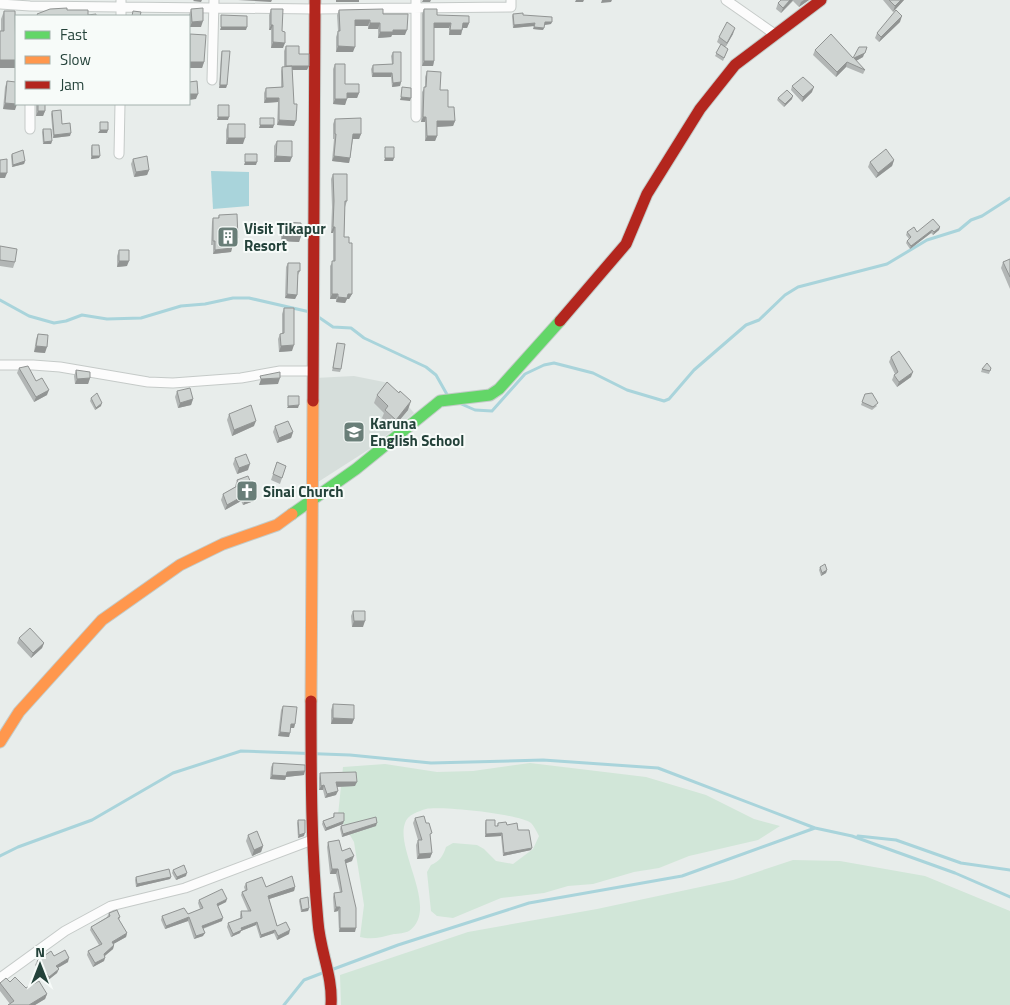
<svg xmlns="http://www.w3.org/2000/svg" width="1010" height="1005" font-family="'Titillium Web',sans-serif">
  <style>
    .built { fill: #d6dedb }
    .green { fill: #d1e6d8 }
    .water { fill: #a9d4db }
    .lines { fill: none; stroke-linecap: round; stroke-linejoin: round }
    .stream { stroke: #a9d4db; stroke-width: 3 }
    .street-casing { stroke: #c5cac8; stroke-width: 11 }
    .fast-casing { stroke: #c3cbc8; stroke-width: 13 }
    .slow-casing { stroke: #c3cbc8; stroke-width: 13 }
    .jam-casing { stroke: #c3cbc8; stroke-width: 13 }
    .street { stroke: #fcfcfc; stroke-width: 9 }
    .fast { stroke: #63d668; stroke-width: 11 }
    .slow { stroke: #ff974d; stroke-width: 11 }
    .jam { stroke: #b3261e; stroke-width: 11 }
    .wall { fill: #b2b6b5 }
    .shaded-wall { fill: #919493 }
    .building { fill: #cfd4d2; stroke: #919493 }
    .labels { text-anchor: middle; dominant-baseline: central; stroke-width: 4; stroke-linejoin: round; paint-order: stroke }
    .poi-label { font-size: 15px; font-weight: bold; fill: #24423a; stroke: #f7fbf9; text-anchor: start }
  </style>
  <rect width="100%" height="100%" fill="#e8edeb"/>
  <path class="built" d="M354,376L389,383L414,413L368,450L318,482L315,378Z"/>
  <path class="green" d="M530,763L646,777L706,795L754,819L780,826L758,840L689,856L659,868L634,872L593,884L568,886L544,893L501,898L453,918L437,916L431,911L427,872L431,865C440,861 443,856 446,847L453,843L477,845L484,849L496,861L513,864L533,849L539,836C537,832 534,826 531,823C520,814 441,806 426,809C419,811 407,815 405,823C395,851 440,909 409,931C405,933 398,934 394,934C382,937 372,940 360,937L364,905L354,842L338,815L343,767L385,764L437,772L473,771Z
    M793,860L840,861L925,876L1010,911V1005H341L340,975L468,932L597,909L733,880Z"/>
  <path class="water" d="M211,171L249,172V206L213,209Z"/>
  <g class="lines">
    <path class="stream" d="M0,300L29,316L54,323L66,321L82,315L107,319L141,318L181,306L205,304L233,298H249L310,312
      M317,316L333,327L351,328L364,338L426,367L436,375L449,398
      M459,403L475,410L492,411L525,374L544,365L554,363L593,373L627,390L664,401L669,399L694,370L746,325L759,320L785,295L798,287L887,264L927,240L959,230L971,220L982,216L1010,198
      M858,836L896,840L961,863L1010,870
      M0,856L18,847L92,820L173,773L241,751L350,755L431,763L543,760L658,768L815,828
      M331,970L398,945L529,903L682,876L815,828L852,836L955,873L1010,897
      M284,1005L304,980L325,972"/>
    <g class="street-casing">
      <path id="street" d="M726,0L776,35
        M0,4L30,6L314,9L511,7V0
        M121,16V0
        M212,80L214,0
        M416,117V0
        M30,129V104
        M119,154L120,104
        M0,365H33L60,367L148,382L173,383L241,378L280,371H312
        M0,978L65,931L111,906L185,888L312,840"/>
    </g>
    <g class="fast-casing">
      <path id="fast" d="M292,514L356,469L440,401L490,395L499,389L560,321"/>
    </g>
    <g class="slow-casing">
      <path id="slow" d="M311,701L313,401
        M0,742L19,712L102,620L180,565L223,544L277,525L292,514"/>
    </g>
    <g class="jam-casing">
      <path id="jam" d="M560,321L626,244L647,194L700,109L735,65L821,0
        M313,401L315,0
        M311,701C311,775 311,849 318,922C320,951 333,976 331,1005"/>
    </g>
    <use href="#street" class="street"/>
    <use href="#fast" class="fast"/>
    <use href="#slow" class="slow"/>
    <use href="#jam" class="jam"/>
  </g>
  <path class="wall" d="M781,0H809L799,7L793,1L781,13L776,9L778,3Z
    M883,0H904L893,12Z
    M191,9L201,27H190L189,15Z
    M271,9L282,31L283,48H271V30H269V15Z
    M424,9L437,15L469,23L467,28H463L461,35H449V28H434V61L433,66H422V14Z
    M339,10L383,14L405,35H392L391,37L378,38V29H368V26H355L353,52H336V37L338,31L337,15Z
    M4,11L15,31H16V68H0V31H1V19Z
    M513,14L523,15L551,24L544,25L543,30L533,29L534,26L513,28L512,16Z
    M900,22L879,42L875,38L877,33Z
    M190,34L204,62L202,68H189V37Z
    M733,34L725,47L728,49L723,61L715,56L721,45L717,42L719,37Z
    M286,46L299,54L307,70H292L294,126L277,125L278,102L264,103V93L266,88L281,87V71L282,67H284V51Z
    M815,50L853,58L863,57L856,61L865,70L863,74L846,67L836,77L813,55Z
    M222,51L227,85L226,88H219L221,54Z
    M393,52L401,82L400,86L392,87L391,77H372L371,69L373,65L392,64L391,56Z
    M335,64L345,84L359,93L357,98H347L345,105L333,104V69Z
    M427,71L440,90L455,121L453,126L437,127V136L435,141H425V122H421L422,92L425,87V77Z
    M7,81L15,110L3,109L5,87Z
    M792,86L812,92L802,102L791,90Z
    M778,98L792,99L784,107L777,100Z
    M36,104H45V111L43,116H36Z
    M52,111L70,136L53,138L51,114Z
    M335,119L361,134L359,139H353L350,158L349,163L332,161L334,139H333V124Z
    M228,124L243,144H226V130Z
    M43,129L52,141L51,144H43L42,132Z
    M277,141L290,162H274V146Z
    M92,145L99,158L91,159V148Z
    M12,154L25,161L24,164L12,167L11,156Z
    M133,159L149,170L147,175L134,177L131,164Z
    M894,160L892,166L876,178L868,167L870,162Z
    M333,174L347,201L345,207L344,237L352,294L349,299H347L345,303L336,302V299H330V266L333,261V233H331L332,207L331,179Z
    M219,215L237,242H231L232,248L231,252L213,254V245H211L212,222L213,218H218Z
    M283,222L301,236L299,242L281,241V228Z
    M940,227L939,230L933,235L931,233L910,249L906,243L907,241L909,239L906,235L907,232H917Z
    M0,246L15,262L13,268L0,266Z
    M119,250L127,266L117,267V256Z
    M1010,259V289L1001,268L1003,262Z
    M288,263L300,271L298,275L297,295L295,299L285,298L286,267Z
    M284,308L292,351L279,352L278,339L280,334H282V314Z
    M38,334L45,353L34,352L36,339Z
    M337,343L341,369L340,372L332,371Z
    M891,357L911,377L897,387L892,380L894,375L895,374L889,362Z
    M19,368L36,381L47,395L34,402L17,373Z
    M991,368L989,374L981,372L982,369Z
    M76,370L90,378L88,384H75L74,376Z
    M177,391L193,399L191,405L178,408L175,397Z
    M865,394L877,406L872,410L861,405Z
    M377,395L408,410L393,428L382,418L384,413L374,403Z
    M91,398L101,406L95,410L90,401Z
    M229,414L254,426L232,436L227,420Z
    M275,426L293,432L291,438L277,443L273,432Z
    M235,458L248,470L237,474L233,464Z
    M277,462L286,466L280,484L271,480Z
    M237,480L254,501L243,505L241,501L225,510L221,500L223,494L235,487V486Z
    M820,567L827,570L826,573L821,576L819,570Z
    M353,611L363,627H352L351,616Z
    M19,638L44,643L42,648L31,658L17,643Z
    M333,704L354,719L352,724H331V710Z
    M283,706L295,724L294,728H290L289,737L278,736L281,710Z
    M273,763L304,775L286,777L285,780L270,779L271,767Z
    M320,773L355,786L337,787L336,795L325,798L323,790H319V778Z
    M334,813L343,824L325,831L322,824L323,821L333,817Z
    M415,818L426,823L432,853L430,858L417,859L416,845L418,840L413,823Z
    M298,820L304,836L298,838L297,823Z
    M486,820L495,826H497L498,823L507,825L518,830L531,850L503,856L501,836L485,837V823Z
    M341,826H376L342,837L340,829Z
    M248,835L263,846L261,852L252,856L246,841Z
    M328,842L342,851L352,861L346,863L355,932H339L338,911L334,912L333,897L334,893L340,892L336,874H330L327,847Z
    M173,870L186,876L176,880L172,873Z
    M136,877H171L170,879L136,887L135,880Z
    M246,883L266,887H295L294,891L269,899L277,926L289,934L277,940L274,933L260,938L256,925L241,931L240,933L231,937L227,927L228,923L240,918V915L241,911H248L241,895L242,892L245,890L244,887Z
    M300,899L309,908L308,911L301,912L299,901Z
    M199,900L226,902L218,906L222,921L203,929V936L194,939L188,921L165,929L161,920L162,916L188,914L200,909L198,903Z
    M109,913L120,917L119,920L127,933L126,937L113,944L114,945L113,949L105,956L104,961L93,967L87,955L88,951L99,945L90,930L91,927L107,917Z
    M54,956L68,962L58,968L57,973L47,981L35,965L37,961Z
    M10,982L26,988L47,994L45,999L35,1005H8L10,1004L0,991V983Z"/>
  <path class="shaded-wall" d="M194,0H202L201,2L193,1Z
    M238,0H272L271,2Z
    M336,0H359V2H336Z
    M423,0H431L430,2H422Z
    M576,0H584L583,2H575Z
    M602,0H612L611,2L601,3Z
    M790,0H793L781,13L783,8Z
    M804,0H809L799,7L801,2Z
    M901,0H904L893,12L895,6Z
    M902,16L900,22L879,42L881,37Z
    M355,20H370L368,26H353Z
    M203,21L201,27H190L192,22Z
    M545,22H552L551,24L544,25Z
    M370,23H380L378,29H368Z
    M434,23H451L449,28H432Z
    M463,23H469L467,28H461Z
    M535,23L534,26L513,28L514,25Z
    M271,25H273L271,30H269Z
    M221,27H247L246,30H220Z
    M534,27L544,28L543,30L533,29Z
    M735,28L733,34L725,48L727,43Z
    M393,30H407L405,35H392L391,37L378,38L380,32Z
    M450,30H462L461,35H449Z
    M273,42L285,43L283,48H271Z
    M338,46L355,47L353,52H336Z
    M867,47L863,57L852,63L854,58Z
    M0,60H16V68H0Z
    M424,61H434L433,66H422Z
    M190,62H204L202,68H189Z
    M847,62L846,67L836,77L837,72Z
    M286,66H309L307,70H284Z
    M373,73H392L391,77H372Z
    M401,82L400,86L392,87L393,83Z
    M220,85H227L226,88H219Z
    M814,87L812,92L802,102L803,97Z
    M347,93H359L357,98H345Z
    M189,94H198L196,99L189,100Z
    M793,96L792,99L784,107L785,104Z
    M401,97L411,98L410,101L400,100Z
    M266,98H279L278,102L264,103Z
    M335,99H347L345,105L333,104Z
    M5,103L17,104L15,110L3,109Z
    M38,111H45L43,116H36Z
    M218,117H229L228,120H217Z
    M423,117H426L425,122H421Z
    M279,120L296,121L294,126L277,125Z
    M437,121H455L453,126L435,127Z
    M260,125H274L273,128H259Z
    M100,130H108L107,133H98Z
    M71,133L70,136L53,138L54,135Z
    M353,134H361L359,139H352Z
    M427,136H437L435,141H425Z
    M228,138H245L243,144H226Z
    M52,141L51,144H43L44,142Z
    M92,156H100L99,158L91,159Z
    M276,156L292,157L290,162H274Z
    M334,156L350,158L349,163L332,161Z
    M385,158H394L393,161H384Z
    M894,160L892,166L876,178L878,173Z
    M25,161L24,164L12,167L13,165Z
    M245,162H257L256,165H244Z
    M149,170L147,175L134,177L136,172Z
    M0,173H7L5,178H0Z
    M333,227H335L333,233H331Z
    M940,227L939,230L933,235L934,232Z
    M932,230L931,233L910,249L911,246Z
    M283,235L301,236L299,242L281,241Z
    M238,238L237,242H229L231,239Z
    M232,248L231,252L213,254L215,250Z
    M119,261H129L127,266L117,267Z
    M287,294L297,295L295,299L285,298Z
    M332,294H338L336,299H330Z
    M348,294H352L349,299H347L345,303L336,302L338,297Z
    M294,345L292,351L279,352L281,346Z
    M36,346L47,347L45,353L34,352Z
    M913,372L911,377L897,387L899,382Z
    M90,378L88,384H75L77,379Z
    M280,378L278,384L259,385L261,379Z
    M49,390L47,395L34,402L36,397Z
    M193,399L191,405L178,408L180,403Z
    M411,401L408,410L393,428L396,420Z
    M102,403L101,406L95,410L96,408Z
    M299,405L298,408H287L288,406Z
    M256,421L254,426L232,436L234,430Z
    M293,432L291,438L277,443L279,438Z
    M250,464L248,470L237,474L239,468Z
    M256,495L254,501L243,505L245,500Z
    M243,496L241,501L225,510L227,505Z
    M827,570L826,573L821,576L822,573Z
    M354,621H365L363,627H352Z
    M44,643L42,648L31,658L33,653Z
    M333,718L354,719L352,724H331Z
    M291,724H295L294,728H289Z
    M280,732L290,733L289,737L278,736Z
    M305,771L304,775L286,777L285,780L270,779L272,775L287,772Z
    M336,782H357L355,786L334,787Z
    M324,785L323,790H319L321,786Z
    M338,791L336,795L325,798L327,794Z
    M344,821L343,824L325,831L326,828Z
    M377,823L376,826L342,837L343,834Z
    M305,833L304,836L298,838L299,835Z
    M502,833L501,836L485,837L486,834Z
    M263,846L261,852L252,856L254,850Z
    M532,848L531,850L503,856L504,853Z
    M432,853L430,858L417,859L419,854Z
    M354,856L352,861L344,864L345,860Z
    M332,869H338L336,874H330Z
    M187,873L186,876L176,880L177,877Z
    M171,877L170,879L136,887L137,884Z
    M295,887L294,891L266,900L268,896Z
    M227,899L226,902L216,907L217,904Z
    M336,907H340L338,911L334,912Z
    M309,908L308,911L301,912L302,910Z
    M189,917L188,921L165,929L166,926Z
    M223,918L222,921L201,929L202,926Z
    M257,922L256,925L241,931L240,933L231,937L233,934L241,928Z
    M340,928H356L355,932H339Z
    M275,930L274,933L260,938L261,935Z
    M290,930L289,934L277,940L278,936Z
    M127,933L126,937L110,946L112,942Z
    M205,933L203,936L194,939L196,936Z
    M114,945L113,949L102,958L104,954Z
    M69,958L68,962L54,970L56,966Z
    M105,958L104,961L93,967L95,963Z
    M59,969L57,973L47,981L49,977Z
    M47,994L45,999L35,1005H29Z"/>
  <path class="building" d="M781,0H790L783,8L778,3Z
    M889,0H901L895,6Z
    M67,8V10H88V15L96,14V16H38L37,14L50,9Z
    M203,8V21L192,22L191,9Z
    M271,9H283L282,31L285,32V43L273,42V25H271Z
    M383,9V14H408L407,30H393V32H380V23H370V20H355V47L338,46V31H340L339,10Z
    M424,9H437V15L469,16V23H463L462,30H450L451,23H434V61H424Z
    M896,10L902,16L881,37L877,33Z
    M4,11H15L16,60H0V31H4Z
    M133,11L141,12L140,16H132Z
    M523,13V15L552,17V22H545L544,28L534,27L535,23L514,25L513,14Z
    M221,15L247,16V27H221Z
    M727,22L735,28L727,43L719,37Z
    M190,34L206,35L204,62H190Z
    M831,34L853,58L859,47H867L865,53L854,58L865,70L847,62L837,72L815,50Z
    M721,44L728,49L724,58L716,53Z
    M286,46H299V54H309V66H286Z
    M222,51H230L227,85H220Z
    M393,52H401V82L393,83L392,73H373V65L393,64Z
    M335,64H345V84H359V93H347V99H335Z
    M292,66L294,104H297L296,121L279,120V98H266V88L283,87L282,67Z
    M427,71L441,72L440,90H448V107H454L455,121H437V136H427L426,117H423L424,87H426Z
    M803,77L814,87L803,97L792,86Z
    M7,81L16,82V104H17L5,103Z
    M197,81L198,94H189V82Z
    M402,87L411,88V98L401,97Z
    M787,90L793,96L785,104L778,98Z
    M38,104H45V111H38Z
    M218,105H229V117H218Z
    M61,110L62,124L70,123L71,133L54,135L52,111Z
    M260,118H274V125H260Z
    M361,118V134H353L350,158L334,156L336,134H335V119Z
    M100,122H108V130H100Z
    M228,124H245V138H228Z
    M43,129H51L52,141L44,142Z
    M277,141H292V157L276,156Z
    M92,145H99L100,156H92Z
    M385,147H394V158H385Z
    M886,149L894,160L878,173L870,162Z
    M23,150L25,161L13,165L12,154Z
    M245,154H257V162H245Z
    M147,156L149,170L136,172L133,159Z
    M7,159V173H0V160Z
    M333,174H347V201H345L344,237H349V243H352V294H348L347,298L338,297V294H332V261H335V227H333L334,201Z
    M237,214L238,238L231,239L232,248L215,250V241H213V218H219V215Z
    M933,219L940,227L934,232L932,230L911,246L907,241L911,237L907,232L914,227L917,232Z
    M283,222L301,223V236L283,235Z
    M0,246L17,249L15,262L0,260Z
    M119,250H129V261H119Z
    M1010,259V277L1003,262Z
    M288,263H300V271H298L297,295L287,294Z
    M284,308H294V345L281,346L280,334L284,333Z
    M38,334L48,335L47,347L36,346Z
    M337,343L345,344L341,369L333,368Z
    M899,351L913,372L899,382L894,375L898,372L891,357Z
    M987,363L991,368L990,371L982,369Z
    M28,366L36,381L42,378L49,390L36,397L19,368Z
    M76,370L90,372V378L77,379Z
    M280,372V378L261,379L260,376Z
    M387,382L399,393L400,391L411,401L396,420L385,410L388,406L377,395Z
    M190,388L193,399L180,403L177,391Z
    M97,393L102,403L96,408L91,398Z
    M872,393L878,403L873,407L862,402L865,394Z
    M288,396H299V405L288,406Z
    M251,405L256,421L234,430L229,414Z
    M288,421L293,432L279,438L275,426Z
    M246,454L250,464L239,468L235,458Z
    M277,462L286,466L282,478L273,474Z
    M248,476L256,495L245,500L243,496L227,505L223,494L239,485L237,480Z
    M825,564L827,570L822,573L820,567Z
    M353,611H365V621H354Z
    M30,628L44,643L33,653L19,638Z
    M333,704L354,705V719L333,718Z
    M283,706L297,707L295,724H291L290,733L280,732Z
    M273,763L305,765V771L287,772L286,776L272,775Z
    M356,772L357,782H336L338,791L327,794L324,785L321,786L320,773Z
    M334,813H344V821L326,828L323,821L334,817Z
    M424,816L426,823H429L432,833L430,834L432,853L419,854L418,840H422L415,818Z
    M376,817L377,823L343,834L341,826Z
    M298,820H305V833L299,835Z
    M486,820H495V826H498V823L506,822L507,825L517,823L518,830H529L532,848L504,853L502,833L486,834Z
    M257,831L263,846L254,850L248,835Z
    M339,840L342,851L350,848L354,856L345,860L356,908V928H340V907H336L334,893L342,892L338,869H332L328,842Z
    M184,865L187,873L177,877L173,870Z
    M169,869L171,877L137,884L136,877Z
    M292,876L295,887L268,896L277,926L286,922L290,930L278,936L275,930L261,935L257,922L241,928L242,930L233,934L228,923L242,918L241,911H251L242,892L247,890L246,883L262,877L266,887Z
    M222,889L227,899L217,904L223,918L202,926L205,933L196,936L189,917L166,926L162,916L184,908L188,914L203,908L199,900Z
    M308,897L309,908L302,910L300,899Z
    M117,910L120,917L118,918L127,933L112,942L114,945L104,954L105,958L95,963L88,951L102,944L91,927L110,916L109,913Z
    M65,950L69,958L56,966L59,969L49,977L37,961L51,951L54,956Z
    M15,977L26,988L39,981L47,994L29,1005H8L14,1001L0,983L6,978L10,982Z"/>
  <defs>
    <g id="building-square" transform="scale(1.125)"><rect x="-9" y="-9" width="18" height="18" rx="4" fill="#697e78" stroke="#f7fbf9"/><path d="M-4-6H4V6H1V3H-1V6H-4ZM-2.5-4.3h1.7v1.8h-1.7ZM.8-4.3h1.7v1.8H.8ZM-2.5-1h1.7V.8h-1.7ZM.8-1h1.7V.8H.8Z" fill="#fff"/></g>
    <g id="school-square" transform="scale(1.125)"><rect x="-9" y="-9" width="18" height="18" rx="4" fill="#697e78" stroke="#f7fbf9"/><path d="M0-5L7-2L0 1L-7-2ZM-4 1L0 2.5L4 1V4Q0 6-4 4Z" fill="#fff"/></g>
    <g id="church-square" transform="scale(1.125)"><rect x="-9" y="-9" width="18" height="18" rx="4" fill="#697e78" stroke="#f7fbf9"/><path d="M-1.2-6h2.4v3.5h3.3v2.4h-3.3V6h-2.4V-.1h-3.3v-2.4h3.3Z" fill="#fff"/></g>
  </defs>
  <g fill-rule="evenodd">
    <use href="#building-square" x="228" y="237"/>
    <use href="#school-square" x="354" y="432"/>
    <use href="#church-square" x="247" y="491"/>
  </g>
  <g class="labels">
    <g class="poi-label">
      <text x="244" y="228">Visit Tikapur<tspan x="244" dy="17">Resort</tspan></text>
      <text x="370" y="423">Karuna<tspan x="370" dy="17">English School</tspan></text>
      <text x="263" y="491">Sinai Church</text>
    </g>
  </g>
  <rect x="15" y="15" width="175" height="90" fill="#f7fbf9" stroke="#a3b1ad"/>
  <rect x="25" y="31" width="25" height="8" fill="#63d668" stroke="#a3b1ad"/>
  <text x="60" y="40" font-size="15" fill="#24423a">Fast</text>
  <rect x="25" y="56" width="25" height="8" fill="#ff974d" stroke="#a3b1ad"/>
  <text x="60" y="65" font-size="15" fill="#24423a">Slow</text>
  <rect x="25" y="81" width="25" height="8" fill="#b3261e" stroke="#a3b1ad"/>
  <text x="60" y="90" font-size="15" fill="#24423a">Jam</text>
  <g transform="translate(40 965)" stroke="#f7fbf9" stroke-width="4" paint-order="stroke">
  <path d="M0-4L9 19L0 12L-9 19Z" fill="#24423a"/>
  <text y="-8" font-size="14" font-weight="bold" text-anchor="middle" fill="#24423a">N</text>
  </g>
</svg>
